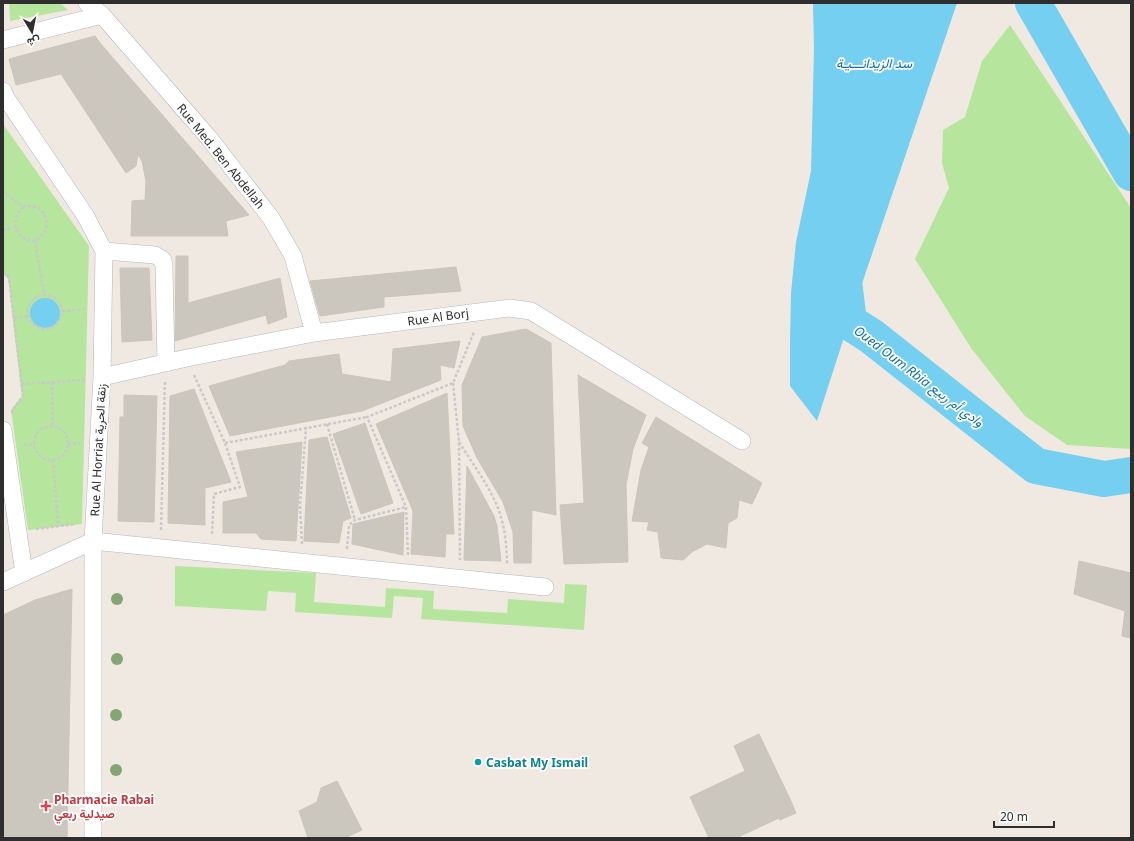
<svg xmlns="http://www.w3.org/2000/svg" width="1134" height="841" font-family="'Noto Sans',Vazirmatn,sans-serif">
  <style>
    .green { fill: #b6e59e }
    .water { fill: #75cff0 }
    .lines { fill: none; stroke-linecap: round; stroke-linejoin: round }
    .river { stroke: #75cff0; stroke-width: 36 }
    .building { fill: #cbc7bf; stroke: #cbc5ba }
    .street-casing { stroke: #b4b7c1; stroke-width: 18 }
    .path { stroke: #c9c9c9; stroke-width: 2.5; stroke-dasharray: 3 2; stroke-linecap: butt }
    .street { stroke: #fff; stroke-width: 17 }
    .tree { fill: #84a574 }
    .culture-dot { fill: #0f9aa8; stroke: #fff; stroke-width: 1.5 }
    .health-dot { fill: #e0444e; stroke: #fff; stroke-width: 1.5 }
    .labels { text-anchor: middle; dominant-baseline: central; stroke-width: 3.5; stroke-linejoin: round; paint-order: stroke }
    .street-label { font-size: 12px; fill: #2e2e2e; stroke: #fff }
    .culture-label { font-size: 12px; font-weight: bold; fill: #0d838f; stroke: #fff; text-anchor: start }
    .health-label { font-size: 12px; font-weight: bold; fill: #be3a42; stroke: #fff; text-anchor: start }
    .water-label { font-size: 13px; font-style: italic; fill: #0d6fa3; stroke: #fff }
  </style>
  <rect width="100%" height="100%" fill="#efe9e1"/>
  <path class="green" d="M9,3H60L68,10L10,21Z
    M1010,25L1131,208V449L1067,445L1025,416L971,348L915,259L949,188L942,163L943,130L965,117L982,61Z
    M3,124L89,246L82,524L28,530L11,410L22,396L8,278L3,274Z
    M175,566L316,573L314,602L385,607L386,588L434,591L433,609L507,613L508,599L564,603L565,584L587,585L584,630L421,619L423,598L394,596L392,618L295,612L296,593L268,591L266,611L175,606Z"/>
  <path class="water" d="M813,3H957L849,322L817,421L790,386V343L791,293L796,242L811,171L814,48Z
    M30 313a15 15 0 1 1 30 0a15 15 0 1 1-30 0Z"/>
  <g class="lines">
    <path class="river" d="M1033,3L1131,173
      M843,273L849,322L871,336L1036,466L1104,479L1131,475"/>
  </g>
  <path class="building" d="M95,36L100,43L72,50L138,154L136,166L126,173L61,74L16,85L9,59Z
    M100,43L249,215L226,221L228,236H131L132,201L145,200L146,181L142,161L72,50Z
    M176,256H188V303L280,278L287,317L268,324L266,315L175,341Z
    M456,267L461,291L384,297V307L320,316L310,281Z
    M120,268H149L152,340L122,342Z
    M526,329L551,343L556,515L532,510L531,563H514L513,532L503,502L477,458L463,426L462,385L482,337Z
    M460,341L454,368L440,365L441,380L362,411L230,436L209,386L285,365L289,361L339,354L342,374L391,382L393,349Z
    M578,375L646,415L633,449L626,485L628,562L564,564L560,505L584,503Z
    M194,389L231,482L205,488V525L168,523L170,396Z
    M447,393L454,534H446L445,557L411,554L413,511L376,424Z
    M124,395L157,396L154,522L118,521L120,417H124Z
    M656,417L762,483L752,504L739,500L737,518L728,523L726,548L707,544L692,552L683,560L661,558L658,532L647,530L649,522L632,521L641,470L649,447L642,443Z
    M365,423L393,503L361,514L333,434Z
    M327,437L351,518L343,521L339,543L304,541L309,440Z
    M302,442L296,541L261,539L256,533H223V502L248,497L236,452Z
    M467,466L494,516L497,526L501,561L464,560Z
    M404,512L403,555L352,544L353,524Z
    M1079,561L1131,573V638L1122,636L1125,611L1074,594Z
    M72,589L67,838H3V615L35,600Z
    M759,734L790,799L773,807L779,818L736,838H709L690,797L745,771L734,746Z
    M337,781L362,830L345,838H308L299,811L317,802L321,788Z
    M790,799L796,813L780,820L773,807Z
    M788,803L792,812L782,816L778,807Z
    M781.5 810a3.5 3.5 0 1 1 7 0a3.5 3.5 0 1 1-7 0Z"/>
  <g class="lines">
    <g class="street-casing">
      <path id="street" d="M87,3L102,15L209,138L271,218L293,256L314,333
        M3,40L102,15
        M3,91L6,98L85,215L104,251L102,377L93,541V838
        M104,251L155,255L163,260L164,266L166,363
        M102,377L187,358L314,333L510,308L531,311L742,441
        M3,430L24,573
        M3,582L93,541L545,587"/>
    </g>
    <path class="path" d="M3,191C9,196 16,203 23,206C26,207 29,206 32,206C43,208 50,221 45,230C33,257 0,226 24,207
      M3,230L13,228
      M35,240L44,295
      M3,273L9,277L23,396L12,411L13,414
      M28 312a17 17 0 1 1 34 0a17 17 0 1 1-34 0Z
      M62,311L85,309
      M14,318L28,316
      M194,375L225,443L240,487L214,494L212,535
      M52,382L53,425
      M453,383L459,441L460,560
      M22,384L84,380
      M327,424L355,520
      M34 443a17 17 0 1 1 34 0a17 17 0 1 1-34 0Z
      M459,442C471,461 484,479 494,499C504,519 507,543 507,565
      M225,443L367,417
      M68,444L80,443
      M24,445L34,444
      M53,460L58,526
      M36,529L76,524
      M161,530L165,381
      M302,544L300,505L306,428
      M347,549L349,525L355,520L406,507
      M408,555L406,507L367,417L453,383L474,332"/>
    <use href="#street" class="street"/>
  </g>
  <g class="tree">
    <circle cx="117" cy="599" r="6"/>
    <circle cx="117" cy="659" r="6"/>
    <circle cx="116" cy="715" r="6"/>
    <circle cx="116" cy="770" r="6"/>
  </g>
  <circle class="culture-dot" cx="478" cy="762" r="4"/>
  <path class="health-dot" d="M44 800h4v4h4v4h-4v4h-4v-4h-4v-4h4z"/>
  <g class="labels">
    <g class="street-label">
      <text transform="translate(221 156) rotate(51)">Rue Med. Ben Abdellah</text>
      <text transform="translate(438 317) rotate(-8)">Rue Al Borj</text>
      <text transform="translate(98 450) rotate(-87)">Rue Al Horriat زنقة الحرية</text>
    </g>
    <g class="culture-label">
      <text x="486" y="762">Casbat My Ismail</text>
    </g>
    <g class="health-label">
      <text x="54" y="799">Pharmacie Rabai<tspan x="54" dy="14">صيدلية ربعي</tspan></text>
    </g>
    <g class="water-label">
      <text x="874" y="63">سد الزيدانـــيـة</text>
      <text transform="translate(919 376) rotate(37)">Oued Oum Rbia وادي أم ربيع</text>
    </g>
  </g>
  <rect width="1134" height="841" fill="none" stroke="#2e2e2e" stroke-width="8"/>
  <g transform="translate(32 32) rotate(170)" stroke="#ffffff" stroke-width="3" paint-order="stroke">
  <path d="M0-3L7 15L0 10L-7 15Z" fill="#2e2e2e"/>
  <text y="-6" font-size="11" font-weight="bold" text-anchor="middle" fill="#2e2e2e">ش</text>
  </g>
  <path d="M994 821v6h60v-6" fill="none" stroke="#2e2e2e" stroke-width="2"/>
  <text x="1000" y="821" font-size="12" fill="#2e2e2e" stroke="#ffffff" stroke-width="3" paint-order="stroke">20 m</text>
</svg>
